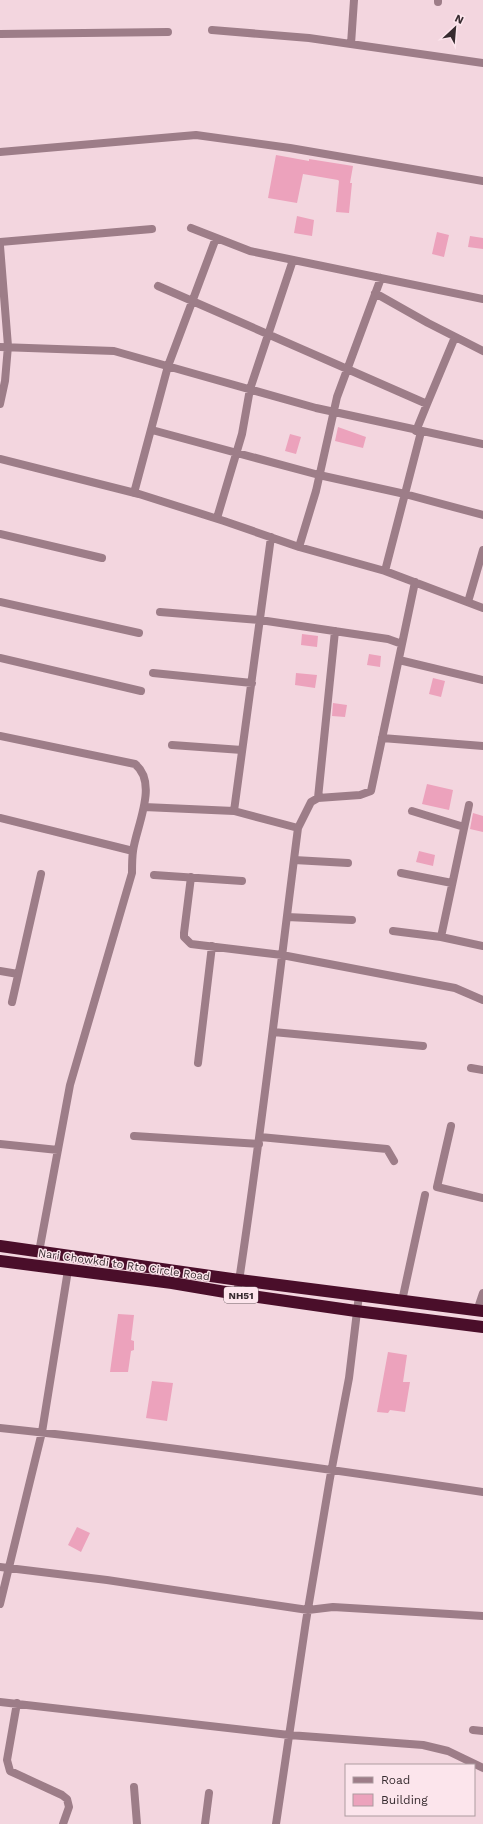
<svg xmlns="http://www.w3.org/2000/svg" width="483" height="1824" font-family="'Work Sans',sans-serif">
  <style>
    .building { fill: #eca2bc }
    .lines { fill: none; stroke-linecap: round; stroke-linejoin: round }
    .street { stroke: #9d7d88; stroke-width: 8 }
    .highway { stroke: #4a0e2a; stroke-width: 12 }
    .labels { text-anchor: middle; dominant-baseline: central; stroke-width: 3; stroke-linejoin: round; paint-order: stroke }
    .shield { fill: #fce5ec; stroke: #716368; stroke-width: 1 }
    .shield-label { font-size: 10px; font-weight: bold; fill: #362b2f }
    .street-label { font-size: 11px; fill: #362b2f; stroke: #fce5ec }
  </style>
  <rect width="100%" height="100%" fill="#f3d6df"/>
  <path class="building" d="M276,155L309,161V159L353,166L350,183H352L349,213L336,212L339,181L338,180L303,174L297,203L268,198Z
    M297,216L314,220L312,236L294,233Z
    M437,232L449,235L444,257L432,254Z
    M470,236L483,238V249L468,247Z
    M338,427L366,437L363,448L335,441Z
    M290,434L301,437L296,454L285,451Z
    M302,634L318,636L317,647L301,645Z
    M369,654L381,656L380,667L367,665Z
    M296,673L317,675L315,688L295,685Z
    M433,678L445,681L441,697L429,694Z
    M333,703L347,705L345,717L332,716Z
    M427,784L453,790L449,810L422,804Z
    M473,813L483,816V832L470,829Z
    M419,851L435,855L433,866L416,862Z
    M118,1314L134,1315L131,1340L134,1341V1350L131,1351L128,1372H110Z
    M388,1352L407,1355L403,1382H410L405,1412L390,1410L388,1413L377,1412Z
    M152,1381L173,1383L167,1421L146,1418Z
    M77,1527L90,1533L81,1552L68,1545Z"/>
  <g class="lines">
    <path class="street" d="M438,2V0
      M212,30L309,38L483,63
      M0,34L168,32
      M351,44L354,0
      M0,152L196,135L290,148L483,181
      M191,228L250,251L483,299
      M0,242L152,229
      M0,246L8,346L5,381L0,404
      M158,286L427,404L455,337
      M375,293L428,323L483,351
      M0,347L114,351L316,408L483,444
      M152,430L319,475L405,494L483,515
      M416,431L427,404
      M0,459L139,494L224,521L299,547L385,571L483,608
      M134,493L168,366L216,238
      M217,518L242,434L250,389L293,260
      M0,534L102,558
      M299,547L316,491L337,397L381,278
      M385,571L421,432
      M0,602L139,633
      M468,602L483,550
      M160,612L260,620L388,639L402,644L415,582
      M0,658L141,691
      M399,660L483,680
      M153,673L252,683
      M0,736L135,764C159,783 136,827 133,851C132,858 132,866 132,873L70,1085L39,1252
      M382,738L483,746
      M172,745L242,750
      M318,798L335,631
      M144,807L234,811L271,537
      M234,811L298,828L311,802L318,798L360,795L371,791L402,644
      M412,811L464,827
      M0,818L133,851
      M294,860L348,863
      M401,873L452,883
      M154,875L242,881
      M191,877L184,933V937L191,944L282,955L455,988L483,1000
      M287,917L352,920
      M393,931L441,937L469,805
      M441,937L483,946
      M0,971L18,974
      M12,1002L41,874
      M273,1032L423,1046
      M198,1063L212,946
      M471,1068L483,1070
      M451,1126L437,1187L483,1198
      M134,1136L259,1144
      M260,1137L387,1149L394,1161
      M0,1144L58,1150
      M237,1294C261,1139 278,984 298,828
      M402,1301L425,1195
      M477,1311L483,1293
      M0,1428C162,1445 322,1468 483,1492
      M0,1567L107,1580L308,1610L333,1607L483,1616
      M0,1604L42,1432L68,1270
      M0,1702L289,1735L423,1745L448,1751L483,1768
      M17,1703L7,1760L10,1771L62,1795L67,1799L69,1807L63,1824
      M473,1730L483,1731
      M134,1787L137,1824
      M205,1824L209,1793
      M276,1824L306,1621L330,1478L349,1378L359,1295"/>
    <path class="highway" d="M0,1246L239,1280L483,1311
      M0,1261L172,1283L237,1294L356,1311L483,1327"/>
  </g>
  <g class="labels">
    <rect class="shield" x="224" y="1287" width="34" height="16" rx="3"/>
    <g class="shield-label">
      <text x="241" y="1295">NH51</text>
    </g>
    <g class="street-label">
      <text transform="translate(124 1265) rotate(8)">Nari Chowkdi to Rto Circle Road</text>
    </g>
  </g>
  <rect x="345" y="1764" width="130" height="52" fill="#fce5ec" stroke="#ad9ba0"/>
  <rect x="353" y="1777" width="20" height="6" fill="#9d7d88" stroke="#ad9ba0"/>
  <text x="381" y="1784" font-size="12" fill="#362b2f">Road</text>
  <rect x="353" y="1794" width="20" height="12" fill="#eca2bc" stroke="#ad9ba0"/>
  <text x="381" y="1804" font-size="12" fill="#362b2f">Building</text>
  <g transform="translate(455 28) rotate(26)" stroke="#fce5ec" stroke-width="3" paint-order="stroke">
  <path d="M0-3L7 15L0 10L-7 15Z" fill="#362b2f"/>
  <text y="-6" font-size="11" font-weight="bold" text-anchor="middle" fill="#362b2f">N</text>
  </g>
</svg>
